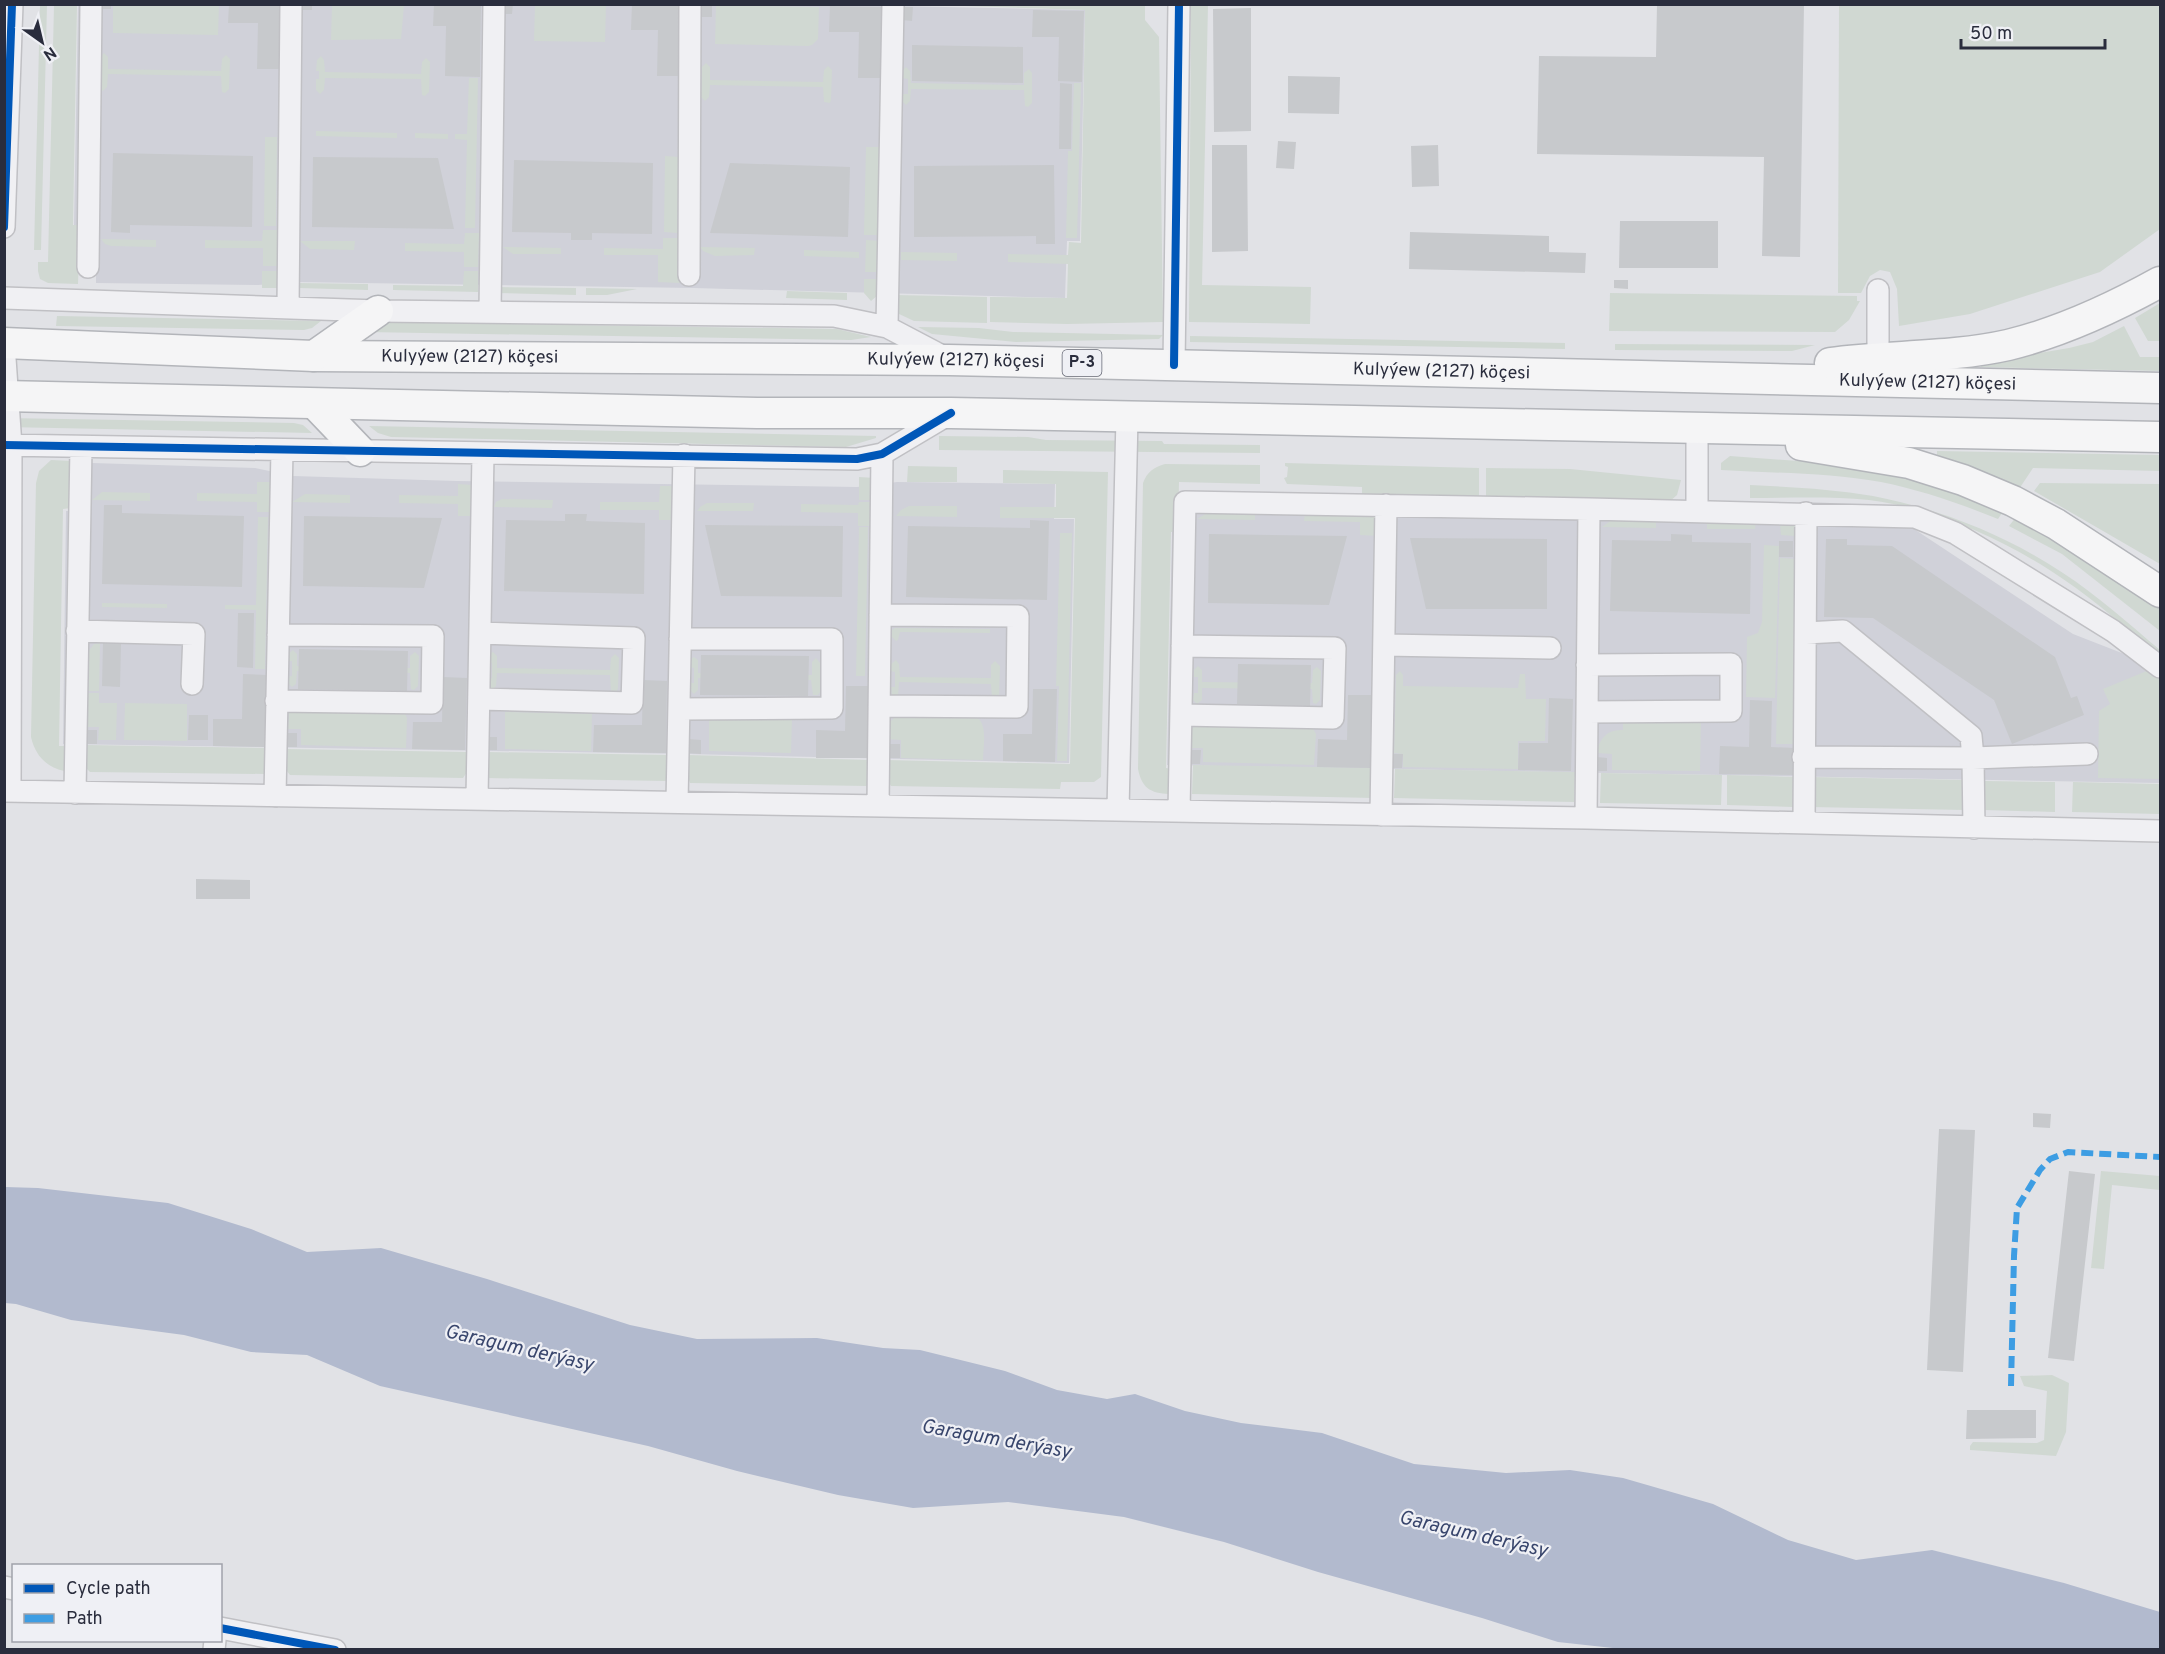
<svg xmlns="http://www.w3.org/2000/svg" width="2165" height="1654" font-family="Overpass,sans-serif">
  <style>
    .built { fill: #d0d1d9 }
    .green { fill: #d0d8d2 }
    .water { fill: #b2bace }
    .building { fill: #c7c9cc }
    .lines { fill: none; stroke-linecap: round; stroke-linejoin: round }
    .minor-casing { stroke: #c0c0c4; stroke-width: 24 }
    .highway-casing { stroke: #b3b5ba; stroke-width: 33 }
    .minor { stroke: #f0f0f3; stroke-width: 21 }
    .highway { stroke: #f5f5f6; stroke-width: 30 }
    .quiet { stroke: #3d9de3; stroke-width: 6; stroke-dasharray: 12 6; stroke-linecap: butt }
    .cycleway-casing { stroke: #eff0f5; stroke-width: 11 }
    .cycleway { stroke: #0057b8; stroke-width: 8 }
    .labels { text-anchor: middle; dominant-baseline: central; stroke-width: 4.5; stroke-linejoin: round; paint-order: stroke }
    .shield { fill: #eff0f5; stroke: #656874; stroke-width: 1.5 }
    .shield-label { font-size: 16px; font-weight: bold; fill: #2a2d3d }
    .street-label { font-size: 18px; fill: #2a2d3d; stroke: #eff0f5 }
    .water-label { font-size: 20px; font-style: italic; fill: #38456c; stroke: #eff0f5 }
  </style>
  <rect width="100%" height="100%" fill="#e1e2e6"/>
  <path class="built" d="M798,4L1085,10L1080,241H1067L1065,298L694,288L296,282L258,285L96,283V225H74L78,5Z
    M92,463L255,468L293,476L457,481L857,487L897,482L1055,484L1054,519H1074L1069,763L688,754L63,744L66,511H90Z
    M1180,509L1905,523L2073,634L2150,664L2160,673V783L1167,765L1172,532H1178Z"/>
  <path class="green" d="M904,4L1145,5V20L1159,37L1163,322L1067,324L990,322V297L1067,298L1068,264L1008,262V254L1068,255L1069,242L1081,243L1085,10Z
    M40,5H47L41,250H34Z
    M54,5H77L73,225H80L78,284L48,283L40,279L38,271V262H48Z
    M113,5H219L218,35L113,33Z
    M332,5H404L401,39L331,40Z
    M535,5H606L605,42L534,41Z
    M716,5L819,7L818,39L812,45L808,46L715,44Z
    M1191,5H1208L1202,285L1311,287L1310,324L1189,322Z
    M1839,5H2160V229L2100,272L1970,314L1899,326L1897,289L1890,272L1880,270L1870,276L1861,293H1838Z
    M104,53L108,57V69L221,71L222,59L226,55L230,59L229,89L225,93L222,92L221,76L108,74L107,87L103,91L100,89V57Z
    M321,56L324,60L325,72L421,74L422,62L426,58L430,62L429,92L425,96L422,95L421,79L325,78L324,90L320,94L316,90V79H319V71H316L317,60Z
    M706,63L710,67V80L823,82L824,70L828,66L832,70L831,100L830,103L824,102L823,87L710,85L709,97L705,101L701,97L702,67Z
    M906,67L910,71L911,83L1024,85V73L1029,69L1032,73V103L1028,107L1025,106L1024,90L911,89L910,101L906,105L902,101V94H908V79L902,78V71Z
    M469,78H478L475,228H465L467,140L455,139V134H467Z
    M1074,83H1081L1077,238H1066L1068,151H1072Z
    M316,131L397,133V138L316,136Z
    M415,133L448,134V139L415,138Z
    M265,137H277L276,226H264Z
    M866,147H879L877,235H864Z
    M665,156L679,157L677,233L664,232Z
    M263,230H279V266H263V248H205V240L262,241Z
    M465,233H479L478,267H464V252L405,251V243L464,244Z
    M663,238H681L680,283L658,282V255H604V248L663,249Z
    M101,239L156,240V247L111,246L105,244Z
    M866,240L880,241L879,272H865Z
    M300,241H355L354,250L310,249Z
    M503,247L561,248V254H513Z
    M700,247L755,248L754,255L715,256L703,251Z
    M804,250L859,252V258L804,256Z
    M901,252L957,253V261L901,260Z
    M262,271H279L278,288H262Z
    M464,271H478V292L393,290V285L463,286Z
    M864,279H878V295L871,301L864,293Z
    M296,283L368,284V290L299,288Z
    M497,287L576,288V295L497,293Z
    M586,288L637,289L607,295H586Z
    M787,291L847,293V300L786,298Z
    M1610,293L1857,296V301H1860L1849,320L1835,332L1609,331Z
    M895,295L987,297V323L914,321L897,313Z
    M2160,303V341H2148L2135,318Z
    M57,316L321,321L312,328L304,330L56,326Z
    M378,322L837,329L871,337L851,340L366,332Z
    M2124,326L2140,357H2160V371L1981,367L1980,363L2069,348L2093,342Z
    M918,327L979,328L1013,332L1163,335L1159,339L1016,342L932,334Z
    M1190,336L1565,343V349L1190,342Z
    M1615,344L1815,345L1792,351L1615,350Z
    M5,418L294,423L303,425L312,433L5,427Z
    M369,426L876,436V438L846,447L391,437L378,433Z
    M939,436L1028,437L1046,440L1162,441L1164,444L1260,445V453L939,450Z
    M1937,451L2160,455V471L2033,468L2017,492L1937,457Z
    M1730,456L1852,465L1903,474L2004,510L1998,519C1961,504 1921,490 1881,482C1829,473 1774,473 1721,470V463Z
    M51,460L72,461L71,508L63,509L59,746H65L64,771C46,767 35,755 31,737L36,483L39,471Z
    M1285,463L1479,468V503L1362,501V487L1287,484L1284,478L1287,477L1288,467L1285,466Z
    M1165,464L1260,465V484L1179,482L1178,532H1171L1166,768L1173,769V794C1153,794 1142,790 1138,769L1143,483C1147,472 1154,467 1165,464Z
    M908,466L957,467V482H907Z
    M1486,468L1570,469L1681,480L1677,495L1669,502L1486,503Z
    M1003,470L1108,472L1101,777L1094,782H1061L1060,789L891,786L885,776V760L1070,764L1075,518H1000V507H1056V484L1003,483Z
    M859,477L875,478L874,500H859Z
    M257,482H272V512H257V502L197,501V493L257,494Z
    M2040,483L2160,484V564L2034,491Z
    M458,484L473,485L472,516H458V504L399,503V495L458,496Z
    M1750,485C1791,487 1833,489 1873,496C1940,509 2006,535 2063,573C2097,595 2129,624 2160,650V656C2128,630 2097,602 2063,579C2010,542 1935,508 1869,500C1830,496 1790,498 1750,498Z
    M660,486H675L674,520H659V510H600V502H659Z
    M102,492L150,493V501L92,500Z
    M305,494L350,495V503L292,502Z
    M502,499L553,500L552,508L494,507L496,502Z
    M859,502H874V526H858V513L801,512V504L858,505Z
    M707,503H754L753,511H697L700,507Z
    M909,506H957V517L896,516L901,510Z
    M1209,512L1255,513V520L1197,519Z
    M1305,513L1372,515L1375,516L1378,536L1360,535V522L1304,521Z
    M258,517H268L265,669H255L256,610L225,609V605H256Z
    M2016,517L2078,553L2160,607V631L2062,554L2009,526Z
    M1612,520L1656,521V528L1602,527Z
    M1707,521L1756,522L1755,529H1707Z
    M1780,524L1796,526L1801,543H1795L1794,536L1781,535Z
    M859,527H868L865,676H856Z
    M1060,533H1072L1067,761H1057L1059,686H1056Z
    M1764,545L1779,546L1775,698L1746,697L1747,637L1758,633L1762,622Z
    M1780,558L1797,559L1795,744H1776Z
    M102,603L167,604V608L102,607Z
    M895,628L990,629V633L900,632L898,640L896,641L892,637V630Z
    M100,643L99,691H86L87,653L94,644Z
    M293,650L297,654V666L410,668V656L415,652L419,656L418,686L414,690L411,689L410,673L297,671L296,684L292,687L288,683V677L292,676V661H288V654Z
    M493,652L497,656V668L610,670L611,658L615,654L619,658L618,688L617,691H611L610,675L497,673L496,686L492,690L489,688L488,679L492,678V663L488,662L490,653Z
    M694,657L698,660V673L812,675V662L816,658L820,663V692L818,695H813L811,680L698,678V690L694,694L690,690V683H694V668L690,667V660Z
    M896,660L899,664L900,677L991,678V665L995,661L1000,666L999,695L997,698H992L991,684L899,682L898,697H892L891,687H895V672L891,671V664Z
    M1198,666L1202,670V682L1312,683L1313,670L1317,667L1321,671L1320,700L1316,704L1313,703L1312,689L1202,688V700L1197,704L1193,700L1194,693H1198V677H1194V670Z
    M2149,670L2160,679V779L2098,778L2099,711L2110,704L2103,689Z
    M1400,671L1403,675V686L1518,688L1520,674H1525L1526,699H1546L1545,741H1518V769L1403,767V754L1394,753L1396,675Z
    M86,693H99V703H117L116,740H98L99,727H85Z
    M125,703L187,704V741L124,740Z
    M289,711H404L407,718L406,748L301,745V729H288Z
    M505,712L592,714L591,751L505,749Z
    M709,715L792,717L791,753L709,751Z
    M896,716L977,717C988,726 983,747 983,760L901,758V740L887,739L889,723Z
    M1623,717L1701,719L1700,771L1612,770V754L1597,753C1599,738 1608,729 1623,730Z
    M1197,724L1312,727L1316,734L1314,765L1203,762V748H1191L1192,729Z
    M86,745L268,748L266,773L265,774L90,772L86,768Z
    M286,749L467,752V772L463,778L290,775L286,770Z
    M487,752L669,755L667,779L666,781L486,778Z
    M687,755L870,760L868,784L866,786L690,783L687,774Z
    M1193,765L1374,768L1373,798L1192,794Z
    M1395,769L1575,772L1574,802L1394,798Z
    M1601,773L1722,775L1721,805L1600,803Z
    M1727,775L1794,777L1793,807L1727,805Z
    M1811,777L1966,780L1965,810L1811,807Z
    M1985,781L2055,782V812L1984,810Z
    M2073,782L2160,784V814L2072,812Z
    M2101,1171L2160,1176V1190L2112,1185L2104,1269L2091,1268Z
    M2052,1375L2069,1383L2066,1432L2056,1456L1970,1450V1446L1973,1442L2037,1443L2044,1440L2047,1391L2024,1386L2020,1376Z"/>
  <path class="water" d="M5,1187L38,1188L168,1203L251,1229L307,1252L381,1248L487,1279L630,1325L697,1339L817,1338L883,1348L920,1350L1005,1371L1057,1390L1107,1399L1135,1394L1185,1411L1241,1423L1322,1433L1414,1464L1506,1473L1570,1470L1623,1478L1713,1504L1788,1540L1856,1560L1932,1550L2064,1583L2160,1612V1649L1631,1650L1558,1642L1482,1618L1318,1572L1224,1542L1124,1517L1008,1502L913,1508L838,1495L737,1471L648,1446L380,1386L307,1355L251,1352L184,1335L71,1320L16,1304L5,1303Z"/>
  <path class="building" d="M100,4H111V9H100Z
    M229,4H281L279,69H257L258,23H228Z
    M302,4H312V10H301Z
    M434,4H481L480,77L445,76L446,26H433Z
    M502,4H513L512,14H502Z
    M632,4H682L681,76H657L658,30H631Z
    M702,4H712V17H701Z
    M1657,4H1804L1800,257L1762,256L1764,157L1537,154L1539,56L1656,57Z
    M830,6L884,7L883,78H858L859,32H829Z
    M902,7H913L912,21L902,20Z
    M1251,8V131L1214,132L1213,9Z
    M1033,10L1084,11L1082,82L1058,81L1059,37H1032Z
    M912,45L1023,47V83L912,81Z
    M1288,76L1340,77L1339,114L1288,113Z
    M1060,83L1072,84L1071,149H1059Z
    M1278,141L1296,142L1294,169L1276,168Z
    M1212,145H1247L1248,251L1212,252Z
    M1438,145L1439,186L1412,187L1411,146Z
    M113,153L253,156L252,227L130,225V233L111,232Z
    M313,157L438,158L454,229L312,227Z
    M514,160L653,163L652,234L592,233V240H571V233L512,232Z
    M730,163L850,167L848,237L710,233Z
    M1054,165L1055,244H1036V236L914,237V166Z
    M1620,221H1718V268H1619Z
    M1410,232L1549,236V252L1586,253L1585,273L1409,269Z
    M1614,280H1628V289L1614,288Z
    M104,505H122V513L244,516L242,587L102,584Z
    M565,514H587L586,521L645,523L644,594L504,591L506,520L565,521Z
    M304,516L442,518L424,588L303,586Z
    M1030,520L1049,521L1047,600L906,597L908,526L1030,528Z
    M705,525L843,526L842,597L721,596Z
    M1209,534L1347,536L1329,605L1208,603Z
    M1671,534L1692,535V542L1751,543L1750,614L1610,611L1612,540L1671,541Z
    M1410,538L1547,539V609H1426Z
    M1826,539H1847V545L1892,546L2055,657L2071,698L2077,696L2084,715L2012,744L1994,700L1873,618L1824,617Z
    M1779,541H1793V557H1779Z
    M238,613H254L253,668L237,667Z
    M103,643L121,644L120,687L102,686Z
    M299,649L408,651L407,691L298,689Z
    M701,655L809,656L808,696L700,695Z
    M1238,664L1311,665L1310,706L1237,704Z
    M243,674L267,675L265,747L213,746V719H242Z
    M443,677L467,678L465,750L412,749L413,722H442Z
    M643,680L667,681L666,753L593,752L594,725H642Z
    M846,686H870L869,758H816V730L845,731Z
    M1033,689H1057L1055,762L1003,761V734H1032Z
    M1348,695H1372L1370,768L1317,767L1318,739L1347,740Z
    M1549,698L1573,699L1571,771L1518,770L1519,743H1548Z
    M1750,700L1772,701L1771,747L1795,748V775L1719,774L1720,746L1749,747Z
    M189,715H208V740H188Z
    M86,730H97V744H85Z
    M286,733H297V747H286Z
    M486,737H497V750H486Z
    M688,739L701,740V754L687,753Z
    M889,744H900V758H889Z
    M1190,750H1201L1200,764H1190Z
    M1392,754H1403L1402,768H1392Z
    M1597,757L1607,758V771H1596Z
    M196,879L250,880V899H196Z
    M2033,1113L2051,1114L2050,1128L2033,1127Z
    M1939,1129L1975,1130L1963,1372L1927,1370Z
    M2069,1171L2095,1174L2074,1361L2048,1358Z
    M1967,1410H2036V1438L1966,1439Z"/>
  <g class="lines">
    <g class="minor-casing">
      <path id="minor" d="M4,227L12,4
        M88,267L91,4
        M689,275L690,4
        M1878,290V359
        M4,298L378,311L834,316L887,327L946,358
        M288,308L291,4
        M490,312L494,4
        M887,327L893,4
        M4,344L11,446L10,791
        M1174,365L1179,4
        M4,445L857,459L882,454L951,413
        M1697,511V428
        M77,631L194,634L192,684
        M1806,633L1843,631L1971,736L1973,758L1974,828
        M1384,645L1550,648
        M479,699L632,703L634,638L480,633
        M276,701L432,703L433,636L278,635
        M879,706L1017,707L1018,616L880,615
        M679,709L832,708V639H680
        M1587,712L1731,711V664L1587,665
        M1181,715L1333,718L1335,648L1182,646
        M1803,757L1973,758L2087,754
        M4,791L1586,818L2160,831
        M75,793L81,447
        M275,796L282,450
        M477,798L483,454
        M677,802L684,455
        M878,806L882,454
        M1118,810L1127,417
        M1179,811L1185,502L1589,509
        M1381,815L1386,505
        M1586,818L1589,509L1915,517L1955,533L2113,631L2160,667
        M1804,823L1806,513
        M4,1587L14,1589
        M220,1628L335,1650
        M214,1650L215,1640"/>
    </g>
    <g class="highway-casing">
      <g id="highway">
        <path id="s1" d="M4,343L314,356L949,360L2160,388"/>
        <path d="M314,356L378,311"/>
        <path d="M1830,363C1888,355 1950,358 2008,345C2062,332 2113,308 2160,282"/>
        <path d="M4,396L757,413H951L2160,437"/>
        <path d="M315,404L360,451"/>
        <path d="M1801,445L1909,463L1963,480L2013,501L2056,524L2160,592"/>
      </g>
    </g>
    <use href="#minor" class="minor"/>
    <use href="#highway" class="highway"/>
    <path class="quiet" d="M2011,1386L2014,1256L2017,1208L2040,1170L2050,1159L2068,1152L2160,1157"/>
    <g class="cycleway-casing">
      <path id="cycleway" d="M4,227L12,4
        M1174,365L1179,4
        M4,445L857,459L882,454L951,413
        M220,1628L335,1650"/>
    </g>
    <use href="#cycleway" class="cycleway"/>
  </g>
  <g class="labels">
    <rect class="shield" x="1062.5" y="350" width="39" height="26" rx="4.5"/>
    <g class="shield-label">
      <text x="1082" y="363">P-3</text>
    </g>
    <g class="street-label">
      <text stroke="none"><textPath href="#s1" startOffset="466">Kulyýew (2127) köçesi</textPath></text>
      <text stroke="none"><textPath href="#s1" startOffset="952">Kulyýew (2127) köçesi</textPath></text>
      <text stroke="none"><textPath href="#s1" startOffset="1438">Kulyýew (2127) köçesi</textPath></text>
      <text stroke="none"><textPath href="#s1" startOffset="1924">Kulyýew (2127) köçesi</textPath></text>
    </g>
    <g class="water-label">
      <text transform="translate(519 1349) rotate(13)">Garagum derýasy</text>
      <text transform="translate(996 1440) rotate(10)">Garagum derýasy</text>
      <text transform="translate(1473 1535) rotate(13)">Garagum derýasy</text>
    </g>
  </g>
  <rect width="2165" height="1654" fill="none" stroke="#2a2d3d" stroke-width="12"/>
  <rect x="12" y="1564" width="210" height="78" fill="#eff0f5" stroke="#a0a2ab" stroke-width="1.5"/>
  <rect x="24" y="1584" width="30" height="9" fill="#0057b8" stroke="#a0a2ab" stroke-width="1.5"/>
  <text x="66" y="1594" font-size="18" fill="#2a2d3d">Cycle path</text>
  <rect x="24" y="1614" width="30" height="9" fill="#3d9de3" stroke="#a0a2ab" stroke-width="1.5"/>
  <text x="66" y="1624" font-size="18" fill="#2a2d3d">Path</text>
  <g transform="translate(42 42) rotate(146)" stroke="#eff0f5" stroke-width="4.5" paint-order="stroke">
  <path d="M0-4.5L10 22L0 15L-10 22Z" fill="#2a2d3d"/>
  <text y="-9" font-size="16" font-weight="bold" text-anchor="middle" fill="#2a2d3d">N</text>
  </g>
  <path d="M1961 39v9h144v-9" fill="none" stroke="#2a2d3d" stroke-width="3"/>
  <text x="1970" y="39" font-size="18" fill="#2a2d3d" stroke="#eff0f5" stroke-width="4.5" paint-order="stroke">50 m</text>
</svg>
